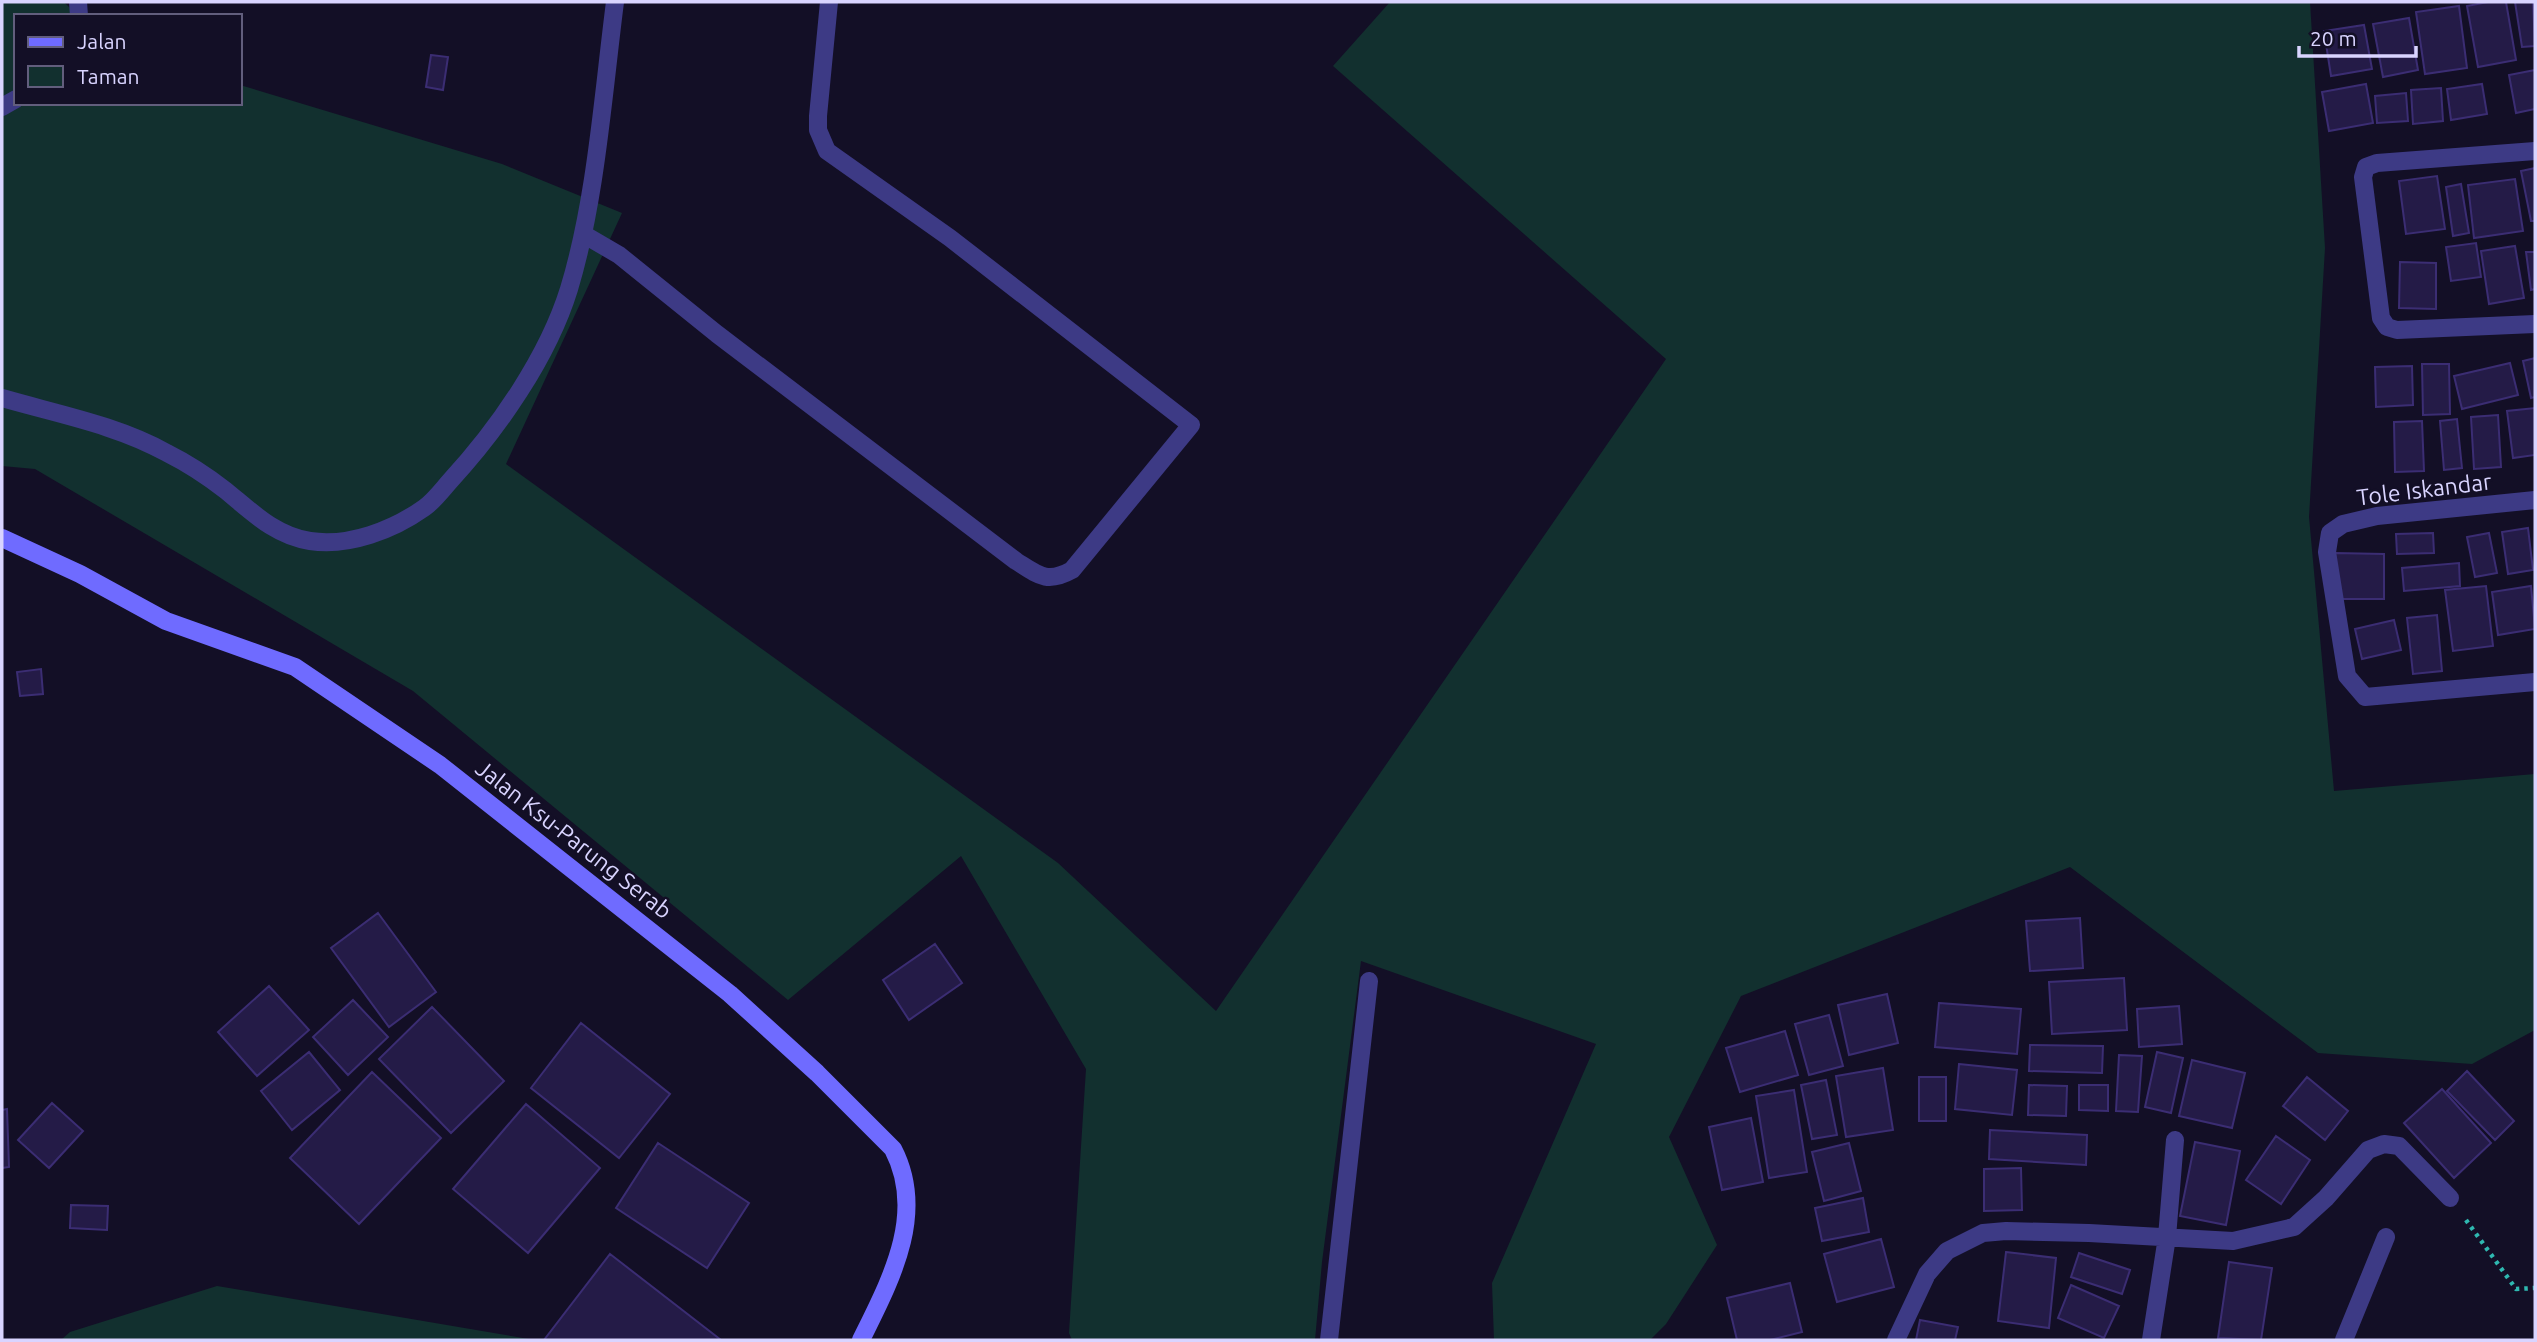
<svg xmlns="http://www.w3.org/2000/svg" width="2537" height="1342" font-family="Ubuntu,sans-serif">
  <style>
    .green { fill: #12302f }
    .building { fill: #241b47; stroke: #3b2d73; stroke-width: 2 }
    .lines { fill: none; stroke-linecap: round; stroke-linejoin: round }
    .path { stroke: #2fb8b0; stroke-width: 4.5; stroke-dasharray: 3.5 5; stroke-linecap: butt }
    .street { stroke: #3d3a85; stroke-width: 18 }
    .secondary { stroke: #6f6bff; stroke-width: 18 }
    .labels { text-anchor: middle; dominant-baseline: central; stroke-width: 5; stroke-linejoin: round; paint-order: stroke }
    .street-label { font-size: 23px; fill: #d9d4ff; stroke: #130f26 }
  </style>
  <rect width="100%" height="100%" fill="#130f26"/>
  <path class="green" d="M2,2H64L78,16H16V103H240V85L502,164L622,213L506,464L1058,863L1216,1011L1666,359L1333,66L1390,2H2310L2325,248L2309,517L2334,791L2535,774V1030L2472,1064L2318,1053L2070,867L1741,996L1669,1137L1717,1245L1666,1324L1650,1340H1494L1492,1283L1596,1044L1361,961L1322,1262L1315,1340H1072L1069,1333L1086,1069L961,856L788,1000L413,691L35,469L2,466Z
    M217,1286L535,1340H61L70,1332Z"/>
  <path class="building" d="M2488,2H2506L2516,60L2478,67L2467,6Z
    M2515,2H2533L2535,46L2522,47Z
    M2459,6L2467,68L2425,74L2416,12Z
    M2409,18L2418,70L2383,77L2373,24Z
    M2364,25L2372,69L2331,76L2324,31Z
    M431,55L448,57L443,90L426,87Z
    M2535,70V109L2516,113L2509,75Z
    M2366,84L2373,123L2329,131L2322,92Z
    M2482,84L2487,114L2451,120L2447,89Z
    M2441,88L2443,121L2413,124L2411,90Z
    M2406,93L2408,121L2377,123L2375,96Z
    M2535,168V221H2531L2521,171Z
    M2437,176L2445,229L2406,234L2399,181Z
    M2515,179L2523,231L2474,238L2468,185Z
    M2461,184L2469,233L2453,236L2446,187Z
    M2476,243L2481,277L2451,281L2446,247Z
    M2515,246L2524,298L2489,304L2481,251Z
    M2526,252H2535V289L2531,290Z
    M2400,262L2436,263V309L2399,308Z
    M2535,358V397L2531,398L2523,361Z
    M2510,363L2518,395L2462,409L2454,376Z
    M2422,364H2449L2450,414L2423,415Z
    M2412,366L2413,405L2376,407L2375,367Z
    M2535,408V455L2513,458L2507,411Z
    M2498,415L2501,467L2474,469L2471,417Z
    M2457,419L2462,468L2444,470L2440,421Z
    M2422,421L2424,471L2395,472L2394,422Z
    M2528,528L2533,570L2508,574L2502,532Z
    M2433,533L2434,553L2397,554L2396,534Z
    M2489,533L2497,573L2475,577L2467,537Z
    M2335,553L2384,554V599H2335Z
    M2459,563L2460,586L2404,591L2402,568Z
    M2486,586L2493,646L2453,651L2445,590Z
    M2531,586L2535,629L2498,635L2492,592Z
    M2437,615L2442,671L2413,674L2407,618Z
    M2394,620L2401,650L2362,659L2355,629Z
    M41,669L43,694L20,696L17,672Z
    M378,913L436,992L389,1027L331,948Z
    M2080,918L2083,968L2030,971L2026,921Z
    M935,944L962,983L909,1020L883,980Z
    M2124,978L2127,1030L2052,1034L2049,982Z
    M269,986L309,1030L257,1076L218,1032Z
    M1887,994L1898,1043L1849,1055L1838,1005Z
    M353,1000L388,1037L348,1075L313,1037Z
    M1939,1003L2021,1009L2017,1054L1935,1047Z
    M2179,1006L2182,1044L2139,1047L2137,1009Z
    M432,1007L504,1081L451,1133L379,1059Z
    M1829,1015L1843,1066L1809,1075L1795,1024Z
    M581,1023L670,1094L619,1158L531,1088Z
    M1785,1031L1798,1075L1740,1092L1726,1048Z
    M2030,1045L2103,1046L2102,1073L2029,1071Z
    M309,1052L340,1090L292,1130L261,1091Z
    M2157,1052L2183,1058L2171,1113L2145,1107Z
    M2119,1055L2142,1056L2138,1112L2116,1111Z
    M2192,1060L2245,1073L2232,1128L2179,1116Z
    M1959,1064L2017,1070L2012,1115L1955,1109Z
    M1883,1068L1893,1130L1846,1137L1836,1076Z
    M2467,1071L2514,1121L2495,1140L2447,1091Z
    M372,1072L441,1138L359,1224L290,1158Z
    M1919,1077H1946V1121H1919Z
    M2307,1077L2348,1111L2325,1140L2283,1106Z
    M1826,1080L1837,1135L1812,1139L1801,1085Z
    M2029,1085L2067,1086L2066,1116L2028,1115Z
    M2079,1085H2108V1111L2079,1110Z
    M2442,1089L2491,1143L2454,1178L2404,1123Z
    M1794,1090L1807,1172L1769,1178L1756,1096Z
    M52,1103L83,1131L49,1168L18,1140Z
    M526,1104L600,1168L528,1253L453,1189Z
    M7,1109L9,1167L2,1168V1110Z
    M1751,1118L1763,1182L1722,1190L1709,1127Z
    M1990,1130L2087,1135L2086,1165L1989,1159Z
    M2276,1136L2310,1160L2281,1204L2246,1180Z
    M2195,1142L2240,1151L2226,1225L2180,1216Z
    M658,1143L749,1203L707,1268L616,1208Z
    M1849,1143L1861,1191L1824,1201L1812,1152Z
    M2021,1168L2022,1210L1984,1211V1169Z
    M1863,1198L1869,1232L1822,1241L1815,1208Z
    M71,1205L108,1206L107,1230L70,1228Z
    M1881,1239L1894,1287L1837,1302L1824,1254Z
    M2006,1252L2056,1258L2049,1328L1998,1321Z
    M2079,1253L2130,1270L2122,1294L2071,1277Z
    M610,1254L721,1340H544Z
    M2229,1262L2272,1268L2261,1340L2218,1338Z
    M1790,1283L1802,1332L1770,1340H1737L1727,1298Z
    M2071,1285L2119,1306L2104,1338L2058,1318Z
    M1920,1320L1958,1327L1955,1340H1916Z"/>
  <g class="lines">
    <path class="path" d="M2466,1220L2516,1289L2535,1288"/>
    <path class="street" d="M78,2L79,16
      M2,107L16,99
      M2535,151L2377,163L2366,167L2363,177L2381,318L2387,327L2397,330L2535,324
      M583,234L619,255L717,334L1016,561C1038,575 1047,584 1072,570L1191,425L950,238L827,151L818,130V116L829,2
      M2,398C57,414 117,425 167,453C187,463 207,476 225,490C251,511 275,536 310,541C349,547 393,530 424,508C434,501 442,490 450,481C498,429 548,357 569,289C596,200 603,95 615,2
      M2535,500L2377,516L2343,524L2330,533L2327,552L2347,676L2365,697L2535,682
      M1329,1340L1369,981
      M1896,1340L1927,1274L1947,1251L1983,1233L2006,1231L2089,1233L2233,1241L2294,1227L2326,1198L2368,1150L2384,1144L2399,1146L2450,1198
      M2151,1340L2167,1237L2175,1140
      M2344,1340L2386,1237"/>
    <path class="secondary" d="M2,538L80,574L166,621L295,667L440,765L730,994L817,1073L893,1149C927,1214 890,1281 861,1340"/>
  </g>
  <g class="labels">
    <g class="street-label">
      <text transform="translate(2424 489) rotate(-7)">Tole Iskandar</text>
      <text transform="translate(574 839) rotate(38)">Jalan Ksu-Parung Serab</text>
    </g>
  </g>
  <rect width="2537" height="1342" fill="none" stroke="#d9d4ff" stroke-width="7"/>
  <rect x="14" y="14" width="228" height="91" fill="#130f26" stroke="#625e7d" stroke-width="2"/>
  <rect x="28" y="37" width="35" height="10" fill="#6f6bff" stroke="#625e7d" stroke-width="2"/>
  <text x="77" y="49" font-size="21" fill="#d9d4ff">Jalan</text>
  <rect x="28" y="66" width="35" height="21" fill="#12302f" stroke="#625e7d" stroke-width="2"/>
  <text x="77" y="84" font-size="21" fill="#d9d4ff">Taman</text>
  <path d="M2299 46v10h117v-10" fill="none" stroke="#d9d4ff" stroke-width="3.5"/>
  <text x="2310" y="46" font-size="21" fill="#d9d4ff" stroke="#130f26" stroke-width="5" paint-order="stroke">20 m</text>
</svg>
